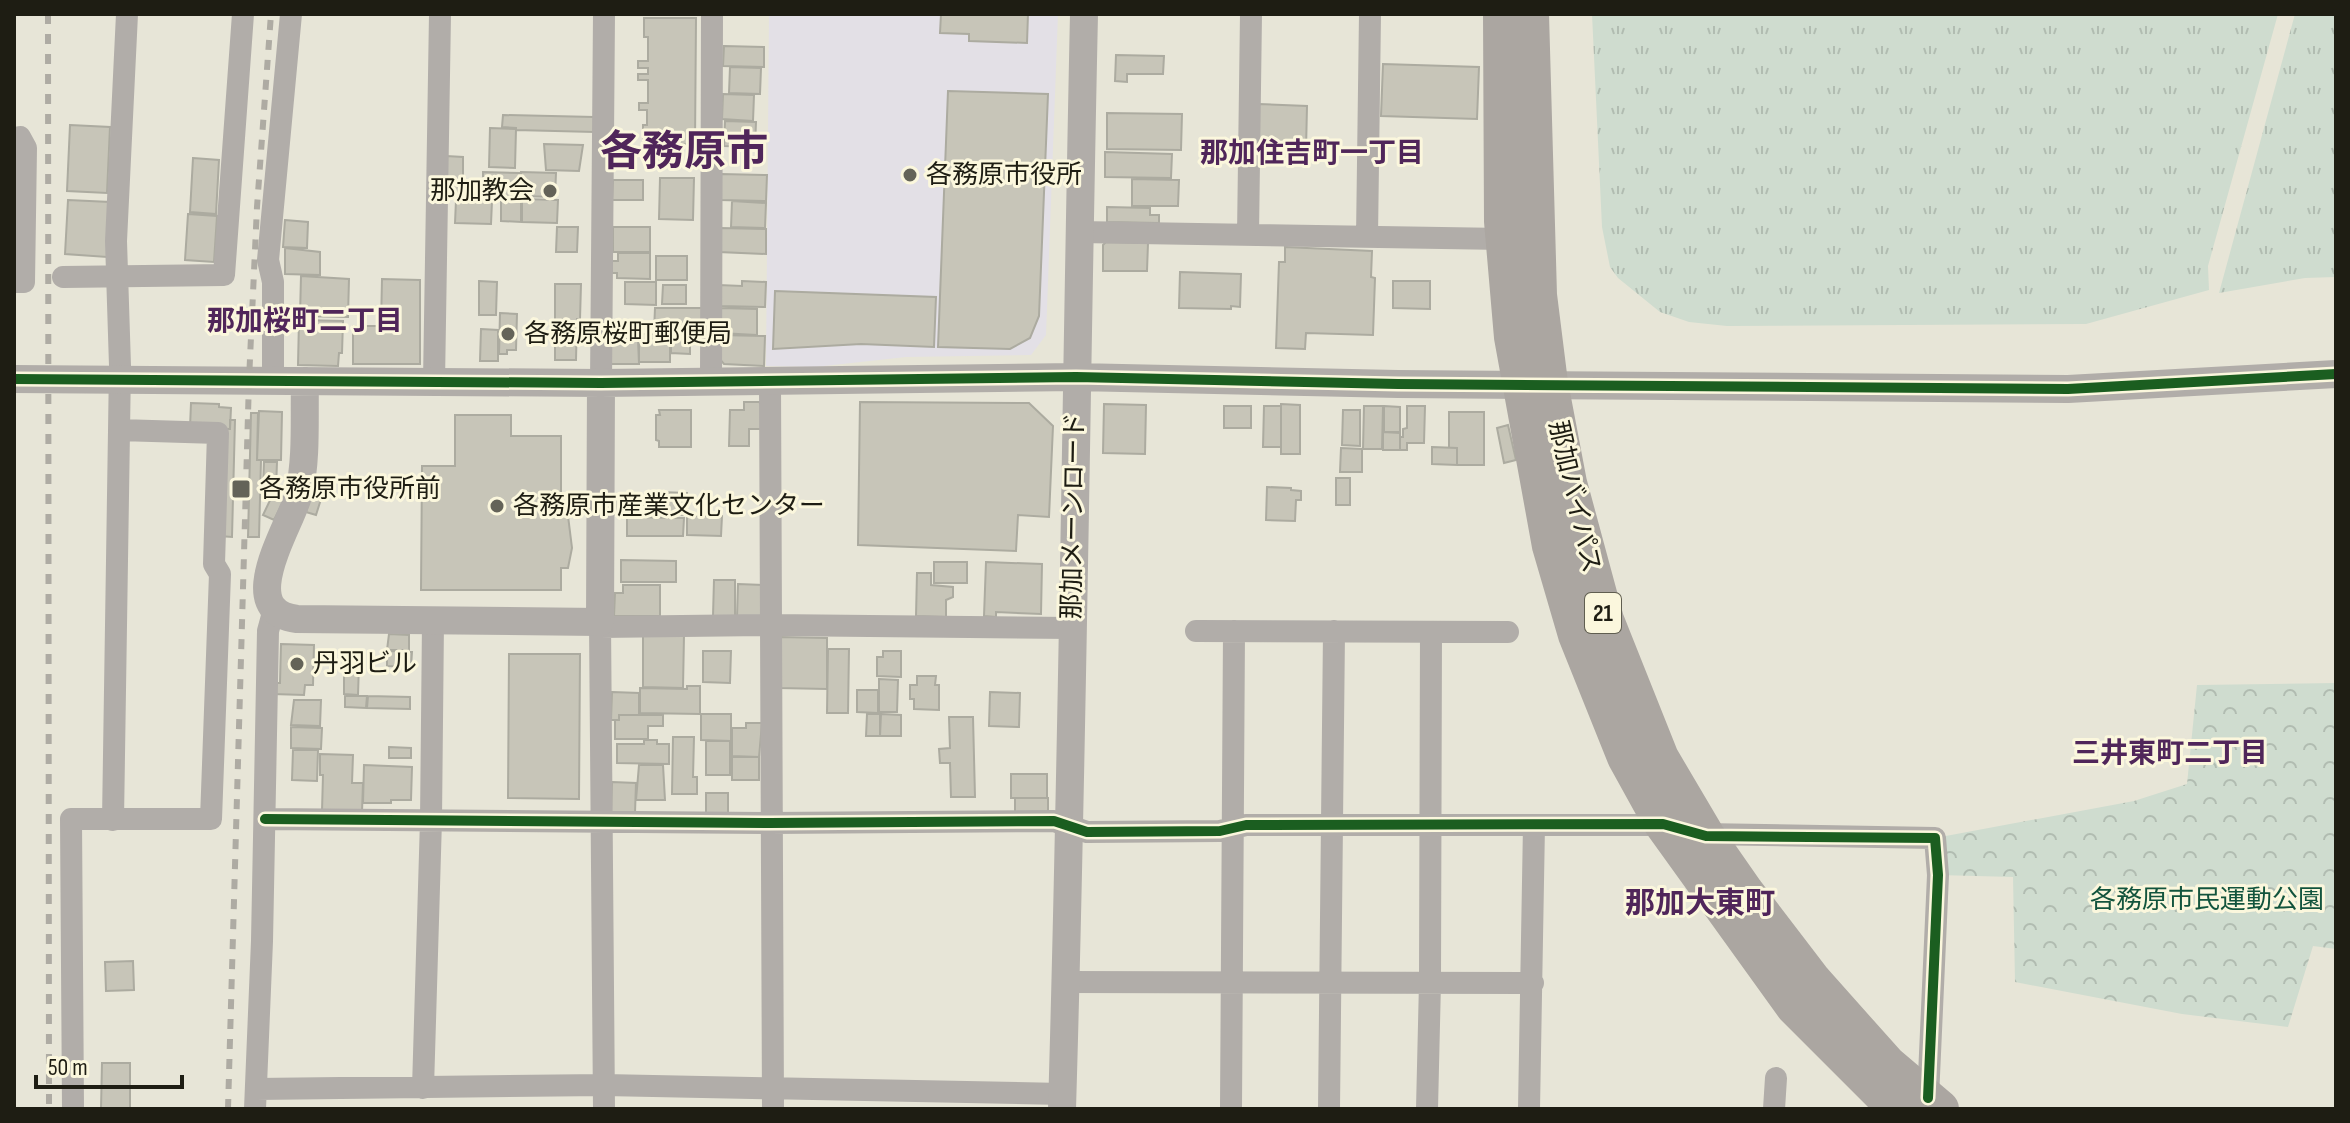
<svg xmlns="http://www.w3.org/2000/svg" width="2350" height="1123" font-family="'Sofia Sans Condensed','Noto Sans JP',sans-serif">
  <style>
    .commercial { fill: #e3e0e6 }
    .grass { fill: url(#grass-tufts) }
    .park { fill: url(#park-crowns) }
    .building { fill: #c7c5b8; stroke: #acaba0; stroke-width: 2 }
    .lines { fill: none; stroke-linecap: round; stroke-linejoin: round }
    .minor { stroke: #b1ada9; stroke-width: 22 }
    .tertiary { stroke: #b1ada9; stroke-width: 28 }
    .trunk { stroke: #aba6a1; stroke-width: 38 }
    .rail { stroke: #aeaba3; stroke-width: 6; stroke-dasharray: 10 10; stroke-linecap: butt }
    .cycleway-casing { stroke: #fbf7dd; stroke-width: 15 }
    .cycleway { stroke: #1b5e20; stroke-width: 10 }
    .poi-dot { fill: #646358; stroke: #fbf7dd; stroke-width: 3 }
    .labels { text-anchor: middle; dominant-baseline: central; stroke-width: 6; stroke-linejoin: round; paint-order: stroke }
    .shield { fill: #fbf7dd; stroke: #605e50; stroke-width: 2 }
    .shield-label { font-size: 24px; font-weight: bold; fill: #1e1d13 }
    .poi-label { font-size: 26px; fill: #1e1d13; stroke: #fbf7dd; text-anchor: start }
    .street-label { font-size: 26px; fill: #1e1d13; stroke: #fbf7dd }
    .park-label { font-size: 26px; fill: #12543d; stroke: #fbf7dd }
    .neighbourhood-label { font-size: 28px; font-weight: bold; fill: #50265a; stroke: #fbf7dd }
    .quarter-label { font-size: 30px; font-weight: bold; fill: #50265a; stroke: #fbf7dd }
    .town-label { font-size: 42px; font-weight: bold; fill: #50265a; stroke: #fbf7dd }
  </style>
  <defs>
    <pattern id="grass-tufts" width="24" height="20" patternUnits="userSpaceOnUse" patternTransform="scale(2)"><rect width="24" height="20" fill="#cfdccf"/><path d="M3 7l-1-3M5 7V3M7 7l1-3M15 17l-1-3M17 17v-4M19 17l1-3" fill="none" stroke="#b1bcb1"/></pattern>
    <pattern id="park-crowns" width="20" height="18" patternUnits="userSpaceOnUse" patternTransform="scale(2)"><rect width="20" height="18" fill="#cfdccf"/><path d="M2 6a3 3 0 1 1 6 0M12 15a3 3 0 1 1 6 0" fill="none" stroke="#b1bcb1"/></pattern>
  </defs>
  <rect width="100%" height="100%" fill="#e7e5d7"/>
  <path class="commercial" d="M769,14H1058L1046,335L1031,355L906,357L815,367L766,366Z"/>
  <path class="grass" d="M1592,14H2278L2208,266L2209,290L2086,324L1727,326L1689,322L1660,312L1618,278L1610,267L1602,227Z
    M2295,14H2336V277L2305,278L2219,293Z"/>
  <path class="park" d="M2336,683V949L2313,946L2288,1027L2182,1014L2015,982L2013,877L1938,875L1935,838L2134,801L2187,784L2197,685Z"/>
  <path class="building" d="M941,14H1028L1027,43L969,41V34L940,33Z
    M644,18H696L695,144H643V125H647V110H639V103H648V80H638V74H648V68H638V61H648V37H644Z
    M724,46L764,47V67L723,66Z
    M1116,55L1164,56L1163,74H1127V82L1115,81Z
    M1383,64L1479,67L1477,119L1381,116Z
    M730,67L761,68L760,94L729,93Z
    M948,91L1048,94L1039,316L1030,338L1010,349L938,347Z
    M723,94L754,95L753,121L722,119Z
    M1259,104L1307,106L1306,150L1258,149Z
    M1107,113L1182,114L1181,150L1107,149Z
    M503,115L594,117V132L516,130V128L502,127Z
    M725,121L756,122L755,147L724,146Z
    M70,125L110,127L107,193L67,191Z
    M490,128L516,129L515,168L489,167Z
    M544,144L583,145L579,171L546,170Z
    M1105,152L1172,154L1171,178L1105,177Z
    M446,156L463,157V180H459L458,198L445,197Z
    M193,158L219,160L216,214L190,212Z
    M483,172L520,173L519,198L483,197Z
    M521,172L556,173L555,197L521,196Z
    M721,174L767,175L766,201L720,200Z
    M660,178H694L693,220L659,219Z
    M1132,179L1179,180L1178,206H1132Z
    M613,180H643V200H612Z
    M459,181H483V198L459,197Z
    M522,199L558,200L557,223L522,222Z
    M68,200L110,202L107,257L65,254Z
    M456,200L492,201L491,224L455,223Z
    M501,201H521V222L501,221Z
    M732,201L766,203L765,228L731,227Z
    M1107,207L1150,208V215H1159V223L1107,222Z
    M188,214L217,216L214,262L185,260Z
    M285,220L308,222L307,248L283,247Z
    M557,227H578L577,252H556Z
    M613,227H650V252H613Z
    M720,228L766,229V254L719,252Z
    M1106,242L1148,243L1147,271H1103V245Z
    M1285,247L1372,251L1371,277L1375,278L1373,335L1306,333L1305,349L1276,348L1279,262H1285Z
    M285,248L320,252V275L285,274Z
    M618,253H650V279L617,278V273H612V261H618Z
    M656,256H687V280H656Z
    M1180,272L1241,274L1240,307L1231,306V309L1179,308Z
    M301,276L349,279L348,317L300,316Z
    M382,279L420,280V364H353V326H381Z
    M479,281L497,282L496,315H479Z
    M742,281L766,282L765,307L719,306V285L742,286Z
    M1393,281H1430V309L1393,308Z
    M625,282H656V305L625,304Z
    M555,284H581L580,319H577L576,360H555Z
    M663,285H686V304H662Z
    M775,291L936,297L934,347L861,344L773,349Z
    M655,308H703V332H654Z
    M720,308L757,309V335L719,333Z
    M500,313L517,314L516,350H507V354H499Z
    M299,320L343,321L342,353H339L338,366L298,365Z
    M481,329L498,330V361H480Z
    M639,334H670V362H639Z
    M671,334H690V354L671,353Z
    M719,335L765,336L764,366L724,364L718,357Z
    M611,339H638L639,364H611Z
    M744,402H759L764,407L763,429H749V446H729L730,410H744Z
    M860,402L1029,403L1053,426L1049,517L1018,515L1016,551L858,545Z
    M191,403L219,404V407L231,408L230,429L190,428Z
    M1104,404L1146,405L1145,454L1103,453Z
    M1281,404L1300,405V454H1281Z
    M1224,406H1251V428H1224Z
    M1264,406H1281V447H1263Z
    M1364,406H1383L1382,449H1363Z
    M1384,406L1400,407V432H1384Z
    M1407,406H1425L1424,443H1407V450H1400V437H1403V429L1407,428Z
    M659,410H691V447H659V441L656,440V415H660Z
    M1343,410H1360V446L1342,445Z
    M259,411L282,412L281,460H257Z
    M1449,412H1484V465H1457V448H1449Z
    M251,413H258L257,460H261L259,537H248Z
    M455,415H511V436H561V516H568L572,548L568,568H561V590H421L422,466H455Z
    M230,420H235L232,537L219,536L222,429H230Z
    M1508,425L1516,460L1504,463L1497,428Z
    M1383,432L1400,433V450H1383Z
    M1432,447L1457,448V465L1432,464Z
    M1341,448L1362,449V472H1340Z
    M264,462H277L276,489L263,488Z
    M1336,478H1350V505H1336Z
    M1267,487L1291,488V490L1301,491V500H1296L1295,521L1266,520Z
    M274,492L285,498L274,520L263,515Z
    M658,492L687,493L686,515L658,514Z
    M311,493L322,496L316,515L306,512Z
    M625,497H656V515H614V499H625Z
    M687,516H722L721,536L687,535Z
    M627,517L684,518L683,536H627Z
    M621,560L676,561V582H621Z
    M934,562H967V583H934Z
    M986,562L1042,564L1041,614L996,612V617L984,616Z
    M917,573H931V585L953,587V597L946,600V617L916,616Z
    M714,580H735V617L713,616Z
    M738,584L763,585V617H737Z
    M623,585H660V616H614L615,593H623Z
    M389,634L409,635V650H387Z
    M643,635H684L683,688L643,687Z
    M779,637L827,638V689L779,688Z
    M281,644L314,645L313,685H305L304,695L273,694V683H280Z
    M828,649H849L848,713H827Z
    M387,651L412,652L411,667L387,666Z
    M703,651H731L730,683L703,682Z
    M883,651H901V677L877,676V657H883Z
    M509,654H580L579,799L508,798Z
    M344,663L359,664L358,695L344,694Z
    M917,676H936L935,685H939V710L914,709V699H910V685H917Z
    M879,679L898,680L897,712H879Z
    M687,686H700V714L640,713V688L687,689Z
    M857,690H878V713L857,712Z
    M612,692L639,693V715H619V720H611Z
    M990,692L1020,693L1019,727L989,726Z
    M345,696H367L366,708L345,707Z
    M368,696L410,697V709L367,708Z
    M294,700H321L320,726L291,725Z
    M701,714H731V741L701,740Z
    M867,714H880V736H866Z
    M881,714L901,715V736H880Z
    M619,715H663V726H648V739H615V720H619Z
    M949,717H973L975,797H951L950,763H940L939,749L950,748Z
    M746,723H762L759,757L732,756V728H746Z
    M291,727L322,728L321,749L291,748Z
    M673,737H694L693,777H697V794H672Z
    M644,740H657V744H669V764L617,763V744H644Z
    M706,741H730V775H706Z
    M389,747L411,748V758H389Z
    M293,750H318L317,781L292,780Z
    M320,754L353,755L352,783H363L362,812L322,811L323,775H320Z
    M732,757H759V780H732Z
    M364,765L412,767L411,800H391V803H363Z
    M639,765H663L665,800H636Z
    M1011,774H1047V798H1011Z
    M612,782L636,783L635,813H611Z
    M706,793H728V813H706Z
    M1015,798H1048V813H1015Z
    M133,961L134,990L106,991L105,962Z
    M102,1063H130V1109H101Z"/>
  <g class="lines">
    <path class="minor" d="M14,138L20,137L26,148L24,282H14
      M1079,232L1504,239
      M1248,235L1251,14
      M1367,237L1370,14
      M63,277L224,275L243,14
      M273,381V282L268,260L291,14
      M434,382L440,14
      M601,383L604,14
      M711,383L712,14
      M770,383L773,1109
      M600,622L604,1109
      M600,627L771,625L1072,628
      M1196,631L1508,632
      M265,819L770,823L1054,821L1087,832L1220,831L1246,825H1669
      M113,820L120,366L116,241L127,14
      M1702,834L1935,838L1938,875L1928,1098
      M1068,982L1533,983
      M423,1088L431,820L433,621
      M256,1089L604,1085L1063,1094
      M73,1109L71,819H211L220,574L214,564L218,433L119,430
      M255,1109L262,941L268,631L274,609
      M1231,1109L1234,631
      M1329,1109L1334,631
      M1427,1109L1430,982L1431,632
      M1529,1109L1534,825
      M1774,1109L1776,1078"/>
    <path class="tertiary" d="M14,379L601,383L1076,377L1398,384L2068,389L2336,374
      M305,381C304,418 307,457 299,493C292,524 232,611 297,619L600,622L601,383
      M1062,1109C1073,744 1076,379 1084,14"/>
    <path class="trunk" d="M1502,14L1503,221L1513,337L1551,546L1577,635L1626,757L1663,824L1794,1006L1897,1109
      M1530,14L1538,295L1549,383L1568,483L1605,620L1660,758L1706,836L1745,892L1813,981L1887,1064L1940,1109"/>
    <path class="rail" d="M48,14L49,1109
      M228,1109L249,380L257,207L271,14"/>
    <g class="cycleway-casing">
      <path id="cycleway" d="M14,379L601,383L1076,377L1398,384L2068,389L2336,374
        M265,819L770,823L1054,821L1087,832L1220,831L1246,825L1663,824L1706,836L1935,838L1938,875L1928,1098"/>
    </g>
    <use href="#cycleway" class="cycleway"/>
  </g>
  <g class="poi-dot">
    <circle cx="910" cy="175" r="8"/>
    <circle cx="550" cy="191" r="8"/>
    <circle cx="508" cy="334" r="8"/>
    <rect x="231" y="479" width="20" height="20" rx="4"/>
    <circle cx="497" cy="506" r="8"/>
    <circle cx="297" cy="664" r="8"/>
  </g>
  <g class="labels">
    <rect class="shield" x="1585" y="593" width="36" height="40" rx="6"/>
    <g class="shield-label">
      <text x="1603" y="613">21</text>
    </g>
    <g class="poi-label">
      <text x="926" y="175">各務原市役所</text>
      <text x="534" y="191" text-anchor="end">那加教会</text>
      <text x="524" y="334">各務原桜町郵便局</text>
      <text x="259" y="489">各務原市役所前</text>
      <text x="513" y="506">各務原市産業文化センター</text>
      <text x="313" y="664">丹羽ビル</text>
    </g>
    <g class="street-label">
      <text transform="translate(1574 497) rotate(77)">那加バイパス</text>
      <text transform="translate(1074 516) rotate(-89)">那加メーンロード</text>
    </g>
    <g class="park-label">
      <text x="2207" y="900">各務原市民運動公園</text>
    </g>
    <g class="neighbourhood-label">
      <text x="1312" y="153">那加住吉町一丁目</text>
      <text x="305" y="321">那加桜町二丁目</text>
      <text x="2170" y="753">三井東町二丁目</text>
    </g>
    <g class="quarter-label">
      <text x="1700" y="904">那加大東町</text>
    </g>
    <g class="town-label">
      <text x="684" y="152">各務原市</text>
    </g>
  </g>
  <rect width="2350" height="1123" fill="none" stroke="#1e1d13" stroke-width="32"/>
  <path d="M36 1075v12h146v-12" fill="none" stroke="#1e1d13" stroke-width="4"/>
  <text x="48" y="1075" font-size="24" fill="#1e1d13" stroke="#fbf7dd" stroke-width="6" paint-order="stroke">50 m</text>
</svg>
